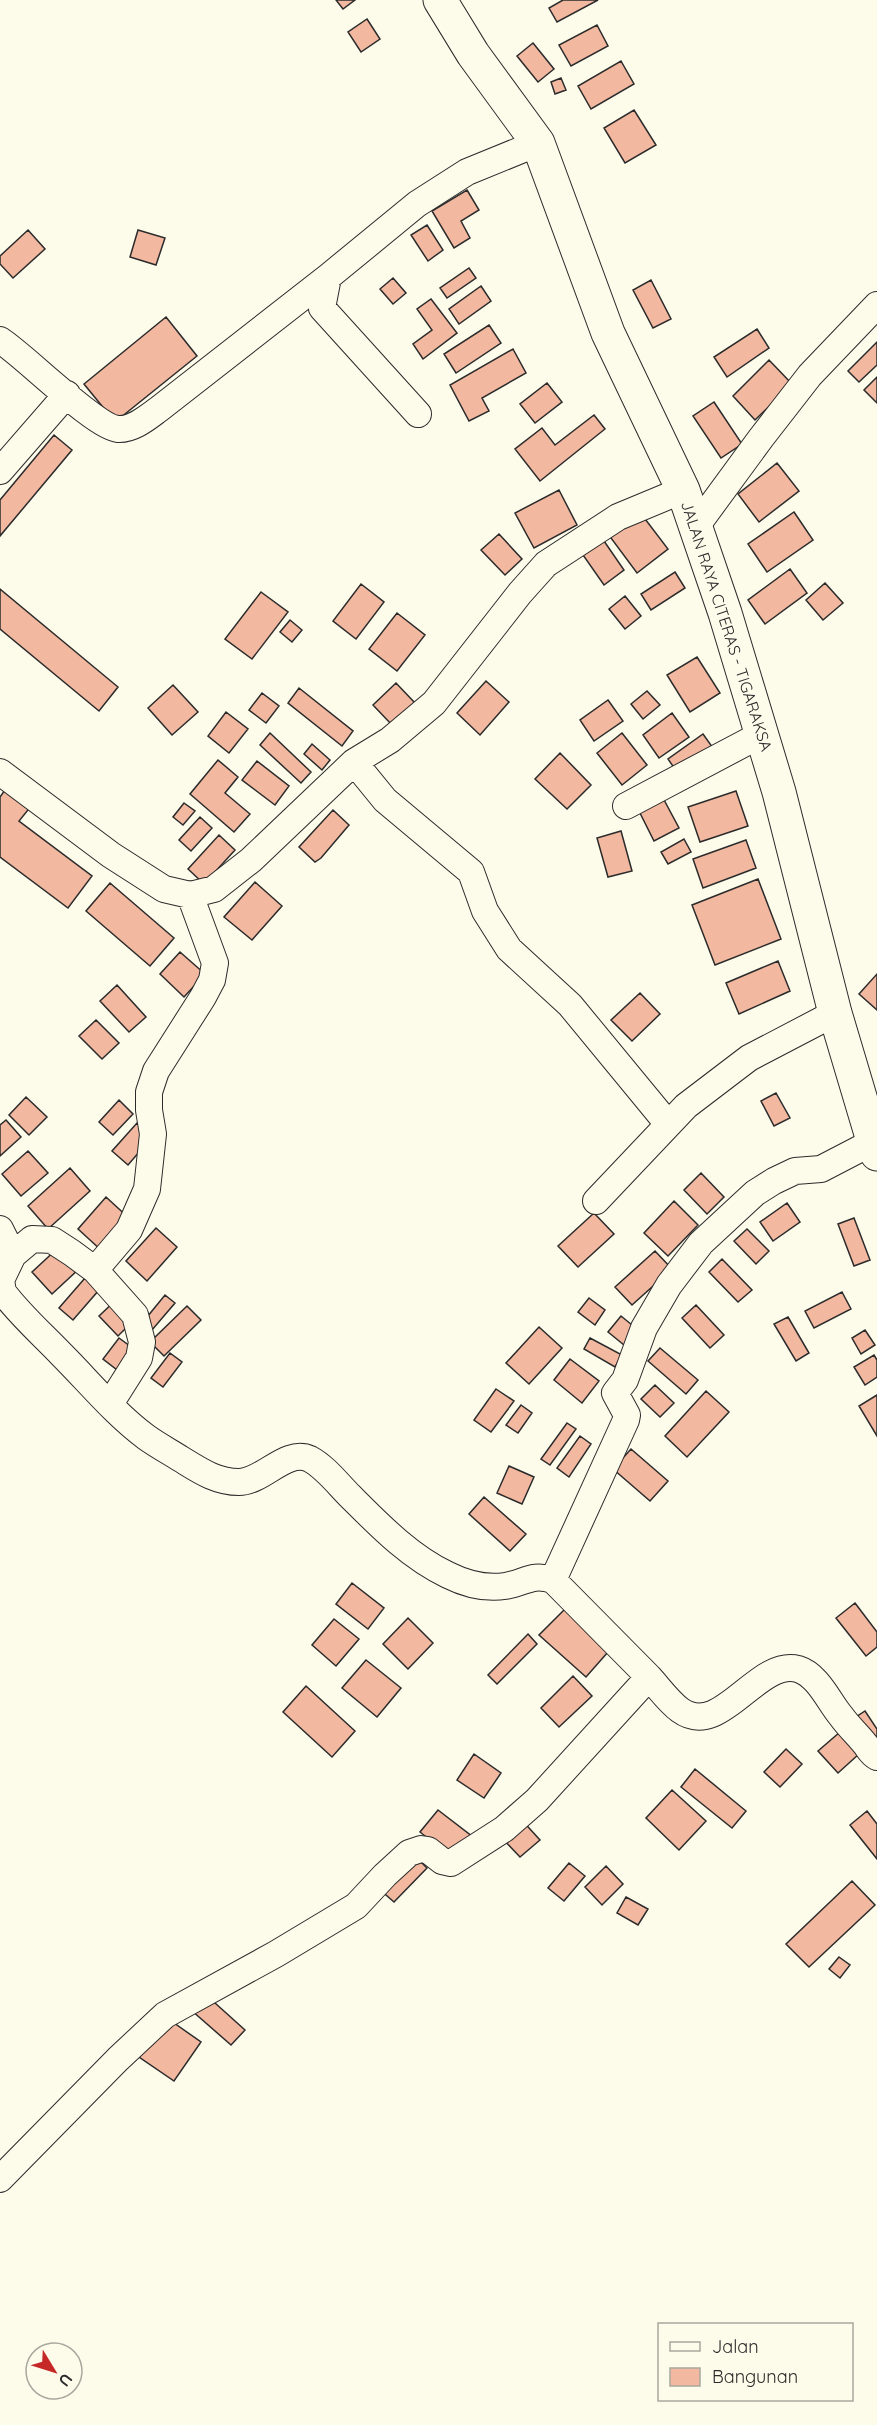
<svg xmlns="http://www.w3.org/2000/svg" width="877" height="2425" font-family="Quicksand,sans-serif">
  <style>
    .building { fill: #f2b8a0; stroke: #2b2b2b; stroke-width: 1.5 }
    .lines { fill: none; stroke-linecap: round; stroke-linejoin: round }
    .street-casing { stroke: #2b2b2b; stroke-width: 28 }
    .primary-casing { stroke: #2b2b2b; stroke-width: 35 }
    .street { stroke: #fdfbea; stroke-width: 26 }
    .primary { stroke: #fdfbea; stroke-width: 33 }
    .labels { text-anchor: middle; dominant-baseline: central; stroke-width: 4.5; stroke-linejoin: round; paint-order: stroke }
    .street-label { font-size: 16px; fill: #2b2b2b; stroke: #fdfbea }
  </style>
  <rect width="100%" height="100%" fill="#fdfbea"/>
  <path class="building" d="M336,0H355L343,9Z
    M563,0H598L557,22L549,8Z
    M367,19L380,39L361,52L348,32Z
    M597,25L608,46L571,66L559,45Z
    M533,43L554,69L538,82L517,56Z
    M621,61L634,84L591,109L578,86Z
    M561,78L566,90L555,94L551,82Z
    M634,110L656,145L625,163L604,128Z
    M467,190L479,210L461,221L470,238L454,248L432,211Z
    M427,225L443,250L428,261L411,235Z
    M28,230L45,249L13,278L0,264V256Z
    M138,230L165,238L156,265L130,257Z
    M469,268L476,278L447,298L440,288Z
    M393,278L406,293L393,304L380,289Z
    M651,280L671,319L653,328L633,290Z
    M481,286L491,301L459,324L449,309Z
    M431,299L457,333L423,359L413,344L432,330L417,309Z
    M166,317L197,356L115,422L84,384Z
    M489,325L501,343L456,373L444,354Z
    M757,329L769,348L727,377L714,357Z
    M877,342V365L859,382L848,371Z
    M513,349L526,373L482,398L489,411L469,421L450,385Z
    M769,360L792,384L755,420L733,396Z
    M877,377V403L864,390Z
    M547,383L562,402L535,423L520,404Z
    M714,402L742,444L721,458L693,416Z
    M594,415L605,429L540,481L515,449L542,428L555,445Z
    M54,435L72,450L0,536V500Z
    M777,463L799,491L759,522L738,494Z
    M559,490L577,525L534,548L515,513Z
    M639,511L668,549L637,573L608,534Z
    M794,512L813,540L767,572L748,544Z
    M499,534L522,559L505,575L481,550Z
    M604,541L624,570L604,585L583,555Z
    M790,569L807,593L765,624L748,600Z
    M675,572L685,588L651,610L641,594Z
    M825,583L843,603L823,620L806,600Z
    M361,584L384,602L356,639L333,621Z
    M0,589L118,687L99,711L0,629Z
    M261,592L288,612L252,659L225,639Z
    M625,596L641,616L625,629L609,609Z
    M397,613L425,635L397,671L369,649Z
    M290,620L302,630L292,642L280,632Z
    M697,657L720,693L690,712L667,675Z
    M486,681L509,702L480,735L457,713Z
    M396,683L415,703L392,725L373,705Z
    M173,685L198,712L172,735L148,708Z
    M299,688L353,731L342,746L288,703Z
    M647,691L660,705L643,719L631,704Z
    M262,693L279,706L266,723L249,710Z
    M608,700L623,721L594,741L580,720Z
    M226,712L248,729L229,753L208,736Z
    M672,713L689,737L659,758L643,735Z
    M270,733L311,772L301,783L260,745Z
    M622,733L647,765L622,785L597,753Z
    M703,734L713,748L677,772L668,759Z
    M312,744L330,760L322,770L304,754Z
    M560,753L591,785L567,809L535,779Z
    M218,760L238,777L225,793L250,814L234,832L190,794Z
    M257,761L289,786L275,805L242,780Z
    M7,787L32,805L19,821L92,876L68,908L0,857V797Z
    M736,791L748,826L700,842L688,807Z
    M663,798L679,828L654,841L639,811Z
    M184,803L195,811L183,825L173,817Z
    M333,810L349,825L321,858L315,862L299,847Z
    M200,817L212,828L191,851L179,840Z
    M621,831L632,871L608,877L597,838Z
    M219,835L235,850L204,884L188,869Z
    M684,839L691,852L668,864L661,852Z
    M746,840L756,868L703,888L693,859Z
    M758,879L781,939L715,965L692,905Z
    M255,882L282,906L252,940L224,917Z
    M110,883L174,938L150,966L86,911Z
    M180,952L205,974L184,997L160,974Z
    M778,961L790,991L739,1014L726,983Z
    M877,974V1010L859,994Z
    M117,985L146,1017L129,1032L100,1001Z
    M640,993L660,1014L632,1041L611,1020Z
    M96,1020L119,1043L102,1059L79,1036Z
    M776,1093L790,1118L774,1126L761,1101Z
    M26,1097L47,1117L29,1135L9,1115Z
    M119,1100L133,1114L113,1135L99,1122Z
    M6,1120L21,1137L0,1156V1125Z
    M137,1123L152,1137L128,1165L112,1151Z
    M28,1151L48,1173L21,1196L2,1174Z
    M70,1168L90,1191L48,1229L28,1206Z
    M701,1173L724,1197L707,1214L684,1190Z
    M106,1197L131,1220L102,1251L78,1229Z
    M674,1201L698,1225L668,1256L644,1233Z
    M787,1203L800,1222L773,1241L760,1222Z
    M594,1213L614,1234L578,1267L558,1246Z
    M854,1218L870,1260L854,1266L838,1224Z
    M156,1228L177,1247L147,1281L126,1261Z
    M747,1229L769,1251L756,1264L734,1241Z
    M60,1246L80,1268L52,1294L32,1272Z
    M655,1251L672,1269L632,1305L615,1287Z
    M722,1259L752,1290L738,1302L709,1272Z
    M85,1278L99,1290L73,1320L59,1308Z
    M842,1292L851,1309L814,1328L805,1311Z
    M165,1295L175,1303L152,1330L143,1322Z
    M589,1298L605,1310L595,1325L578,1312Z
    M116,1300L135,1319L118,1336L99,1316Z
    M696,1305L724,1335L710,1348L682,1318Z
    M187,1306L201,1320L164,1356L150,1342Z
    M621,1316L637,1329L624,1345L608,1332Z
    M788,1317L809,1353L796,1361L774,1324Z
    M539,1327L562,1348L529,1384L506,1363Z
    M865,1330L875,1345L861,1354L852,1338Z
    M119,1338L138,1352L121,1373L103,1359Z
    M590,1338L622,1355L615,1367L584,1349Z
    M660,1348L698,1380L686,1394L648,1361Z
    M170,1353L182,1362L163,1387L151,1378Z
    M874,1355L877,1360V1377L865,1385L854,1367Z
    M570,1359L599,1381L582,1403L554,1380Z
    M655,1385L674,1403L660,1417L641,1399Z
    M496,1389L514,1401L491,1432L474,1420Z
    M706,1391L729,1412L687,1457L665,1436Z
    M877,1395V1436L859,1406Z
    M521,1405L532,1413L518,1433L506,1425Z
    M567,1423L576,1429L550,1465L541,1459Z
    M580,1436L591,1444L569,1477L557,1468Z
    M631,1449L668,1481L650,1501L613,1469Z
    M509,1466L534,1477L522,1504L497,1493Z
    M484,1497L526,1534L510,1551L469,1514Z
    M352,1583L384,1608L368,1629L336,1604Z
    M855,1603L877,1632V1647L866,1656L836,1618Z
    M566,1608L608,1652L586,1677L539,1635Z
    M408,1618L433,1643L408,1669L383,1644Z
    M334,1619L359,1639L336,1666L312,1645Z
    M528,1634L537,1644L497,1684L488,1675Z
    M366,1660L401,1688L377,1717L342,1688Z
    M573,1676L592,1696L559,1727L541,1708Z
    M306,1686L355,1731L332,1757L283,1712Z
    M865,1711L877,1729V1749L853,1719Z
    M840,1732L859,1754L838,1773L818,1751Z
    M786,1749L802,1764L780,1787L764,1772Z
    M474,1754L501,1773L484,1798L457,1780Z
    M695,1769L746,1811L732,1828L681,1787Z
    M672,1790L706,1821L679,1850L646,1818Z
    M438,1810L473,1837L455,1860L420,1832Z
    M867,1811L877,1824V1859L850,1825Z
    M519,1817L540,1840L520,1857L499,1835Z
    M412,1853L427,1868L394,1902L378,1888Z
    M569,1863L585,1876L564,1901L548,1888Z
    M606,1866L623,1884L602,1905L585,1887Z
    M852,1881L875,1905L809,1967L786,1944Z
    M626,1897L648,1909L638,1925L617,1913Z
    M839,1957L850,1965L840,1978L829,1969Z
    M205,1994L245,2030L231,2045L191,2010Z
    M167,2018L201,2042L174,2081L139,2057Z"/>
  <g class="lines">
    <g class="street-casing">
      <path id="street" d="M328,277L322,308L418,414
        M0,340C25,356 95,427 118,429C133,430 148,417 159,409L328,277L417,204L467,172L538,143
        M0,471L67,394
        M695,528L761,438L810,375L877,305
        M354,762L385,800L471,872L485,911L509,949L570,1005L668,1124
        M0,772L111,855L164,889L190,895L214,889L251,860L354,762L390,740L434,703L520,593L546,564L618,517L683,490
        M626,806L762,734
        M596,1201L686,1106L749,1058L835,1013
        M0,1229L13,1255L1,1280L3,1292C20,1315 42,1334 62,1355C89,1382 115,1414 146,1437C157,1445 170,1452 181,1459C199,1470 216,1482 239,1482C263,1482 286,1448 310,1459C325,1467 338,1484 350,1496C380,1526 410,1557 448,1575C466,1584 485,1589 505,1586C525,1583 531,1573 553,1580L649,1677
        M13,1255L32,1239L52,1240L72,1253L95,1270L135,1315L142,1342L139,1358L110,1404
        M95,1270L129,1230L147,1189L153,1134L149,1110V1092L156,1071L203,997L212,980L215,963L190,895
        M553,1580L626,1420L627,1415L615,1393L625,1380L644,1328L669,1285L701,1243L755,1193L774,1181L795,1171L821,1169L873,1142
        M0,2179L118,2059L165,2015L276,1954L356,1906L385,1875L409,1853L421,1849L428,1850L442,1861L451,1863L504,1829L537,1800L649,1677C659,1688 669,1702 680,1710C721,1740 757,1658 798,1669C818,1675 829,1702 841,1716C848,1726 857,1734 865,1744C869,1749 871,1754 877,1757"/>
    </g>
    <g class="primary-casing">
      <path id="primary" d="M440,0L473,54L538,143L608,333L683,490L725,613L779,792L835,1013L877,1154"/>
    </g>
    <use href="#street" class="street"/>
    <use href="#primary" class="primary"/>
  </g>
  <g class="labels">
    <g class="street-label">
      <text transform="translate(727 626) rotate(72)">JALAN RAYA CITERAS - TIGARAKSA</text>
    </g>
  </g>
  <rect x="658" y="2323" width="195" height="78" fill="#fdfbea" stroke="#a9a89e" stroke-width="1.5"/>
  <rect x="670" y="2342" width="30" height="9" fill="#fdfbea" stroke="#a9a89e" stroke-width="1.5"/>
  <text x="712" y="2353" font-size="18" fill="#2b2b2b">Jalan</text>
  <rect x="670" y="2368" width="30" height="18" fill="#f2b8a0" stroke="#a9a89e" stroke-width="1.5"/>
  <text x="712" y="2383" font-size="18" fill="#2b2b2b">Bangunan</text>
  <g transform="translate(54 2371) rotate(128)"><circle r="28" fill="#fdfbea" stroke="#a9a89e" stroke-width="1.5"/>
  <path d="M0-4.5L10 22L0 15L-10 22Z" fill="#c62828"/>
  <text y="-9" font-size="16" font-weight="bold" text-anchor="middle" fill="#2b2b2b">U</text>
  </g>
</svg>
